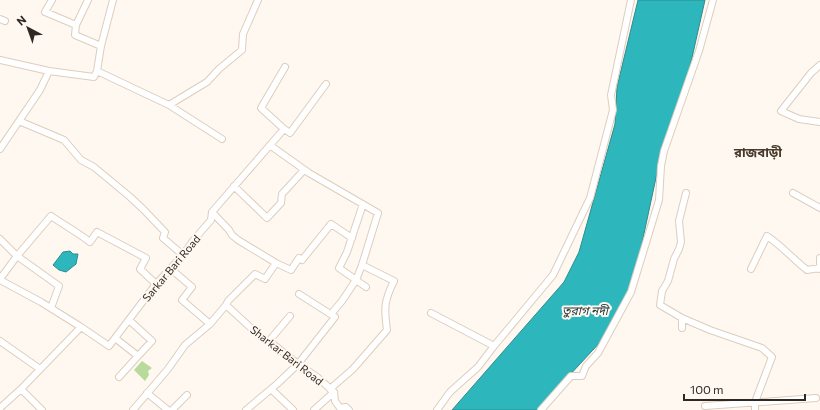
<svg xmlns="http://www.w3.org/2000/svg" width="820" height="410" font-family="Commissioner,'Noto Sans Bengali',sans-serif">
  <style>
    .green { fill: #b8db9c }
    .water { fill: #2db7bd; stroke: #2e8c8f }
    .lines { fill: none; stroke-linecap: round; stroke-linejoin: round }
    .street-casing { stroke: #decdbc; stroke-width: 8 }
    .street { stroke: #fff; stroke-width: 6 }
    .labels { text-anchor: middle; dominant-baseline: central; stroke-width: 4; stroke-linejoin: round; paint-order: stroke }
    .street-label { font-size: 11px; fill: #2f2923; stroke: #fff8f1 }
    .water-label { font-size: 12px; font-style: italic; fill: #1f3536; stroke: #fff8f1 }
    .quarter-label { font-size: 13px; font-weight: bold; fill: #47392b; stroke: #fff8f1 }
  </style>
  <rect width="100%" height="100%" fill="#fff8f1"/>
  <path class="green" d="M142,361L152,368L148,371L149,375L145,381L134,370Z"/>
  <path class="water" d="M638,0H705L689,71L663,145L636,271L616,325L567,378L539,410H452L564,282L579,252L615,124L617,87Z
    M70,251L73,254H78L76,264L66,272L59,270L53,265L63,252Z"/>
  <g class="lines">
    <g class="street-casing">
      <path id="street" d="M52,0L45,12L76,25
        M88,0L76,25L75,35L101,46
        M0,19L5,21
        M0,60L49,71
        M820,65L811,73L781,111L799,119L820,122
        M97,71L169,105L222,139
        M169,105L207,82L219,69L242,50L243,34L258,0
        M19,121L64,140L81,160L94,167L129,196L143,209L165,232L163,238L183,255
        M284,129L261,108L285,67
        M271,146L309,173L378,213L362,265L356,280L342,301L331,314
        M0,149L40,90L49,71L94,77L97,71L101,46L113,0
        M234,186L267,218L281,203L282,194L304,170
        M793,193L820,208
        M363,204L347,252L339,268L366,287
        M212,212L229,230L232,235L238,240L276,263
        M0,239L17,256L0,279
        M820,258V269
        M171,269L192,287L182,300L210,324
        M751,269L767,236C782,246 793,259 807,270L820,268
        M0,280L41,302L81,327
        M226,305L228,301L255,274L265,279L276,263L291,270L299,258L302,260L331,224L352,238
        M51,308L59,286L17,256L51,216C64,225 77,232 90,242L97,232L146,258L140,269L156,284
        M431,313L494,346
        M682,318L660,305L662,291L668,281L674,259L679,249L681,242L679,221L686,193
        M129,320L152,341L138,356
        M682,328V318L710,330L762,348L772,357L755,402V410
        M115,338L138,356L119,377
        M0,341L40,369
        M269,341L290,316
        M21,389L42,410
        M271,389L293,410
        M330,389L353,369L387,330C384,308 384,301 394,281L362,265
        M147,393L168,410
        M705,406L816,398
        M0,408L21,389L81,327L109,346L156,284L183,255L192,242L211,220L212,212L284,129L290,133L326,84
        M133,410L168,369L185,345L210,324L226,305L264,340L269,341L298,364L317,377L334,392L335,401L340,408L346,407L349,410
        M172,410L187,395
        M246,410L277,384L298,364L335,317L299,294
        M314,410L334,392
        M437,410L450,392L478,367L494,346L553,275L590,198L613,110L611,95L631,0
        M541,410L571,376H582L586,366L598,353L631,292L659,200L661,166L664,151L699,51L713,0"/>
    </g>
    <use href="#street" class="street"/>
  </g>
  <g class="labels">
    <g class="street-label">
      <text transform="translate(171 268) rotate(-50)">Sarkar Bari Road</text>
      <text transform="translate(287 355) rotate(38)">Sharkar Bari Road</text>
    </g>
    <g class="water-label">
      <text x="585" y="310">তুরাগ নদী</text>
    </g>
    <g class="quarter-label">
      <text x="758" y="152">রাজবাড়ী</text>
    </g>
  </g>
  <g transform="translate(28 28) rotate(319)" stroke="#fff8f1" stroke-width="3" paint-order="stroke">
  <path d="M0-3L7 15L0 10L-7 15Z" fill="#2f2923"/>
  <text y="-6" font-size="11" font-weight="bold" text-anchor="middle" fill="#2f2923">N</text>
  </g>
  <path d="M684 394v6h121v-6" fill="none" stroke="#2f2923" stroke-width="2"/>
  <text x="690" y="394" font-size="12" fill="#2f2923" stroke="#fff8f1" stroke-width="3" paint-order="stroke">100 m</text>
</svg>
